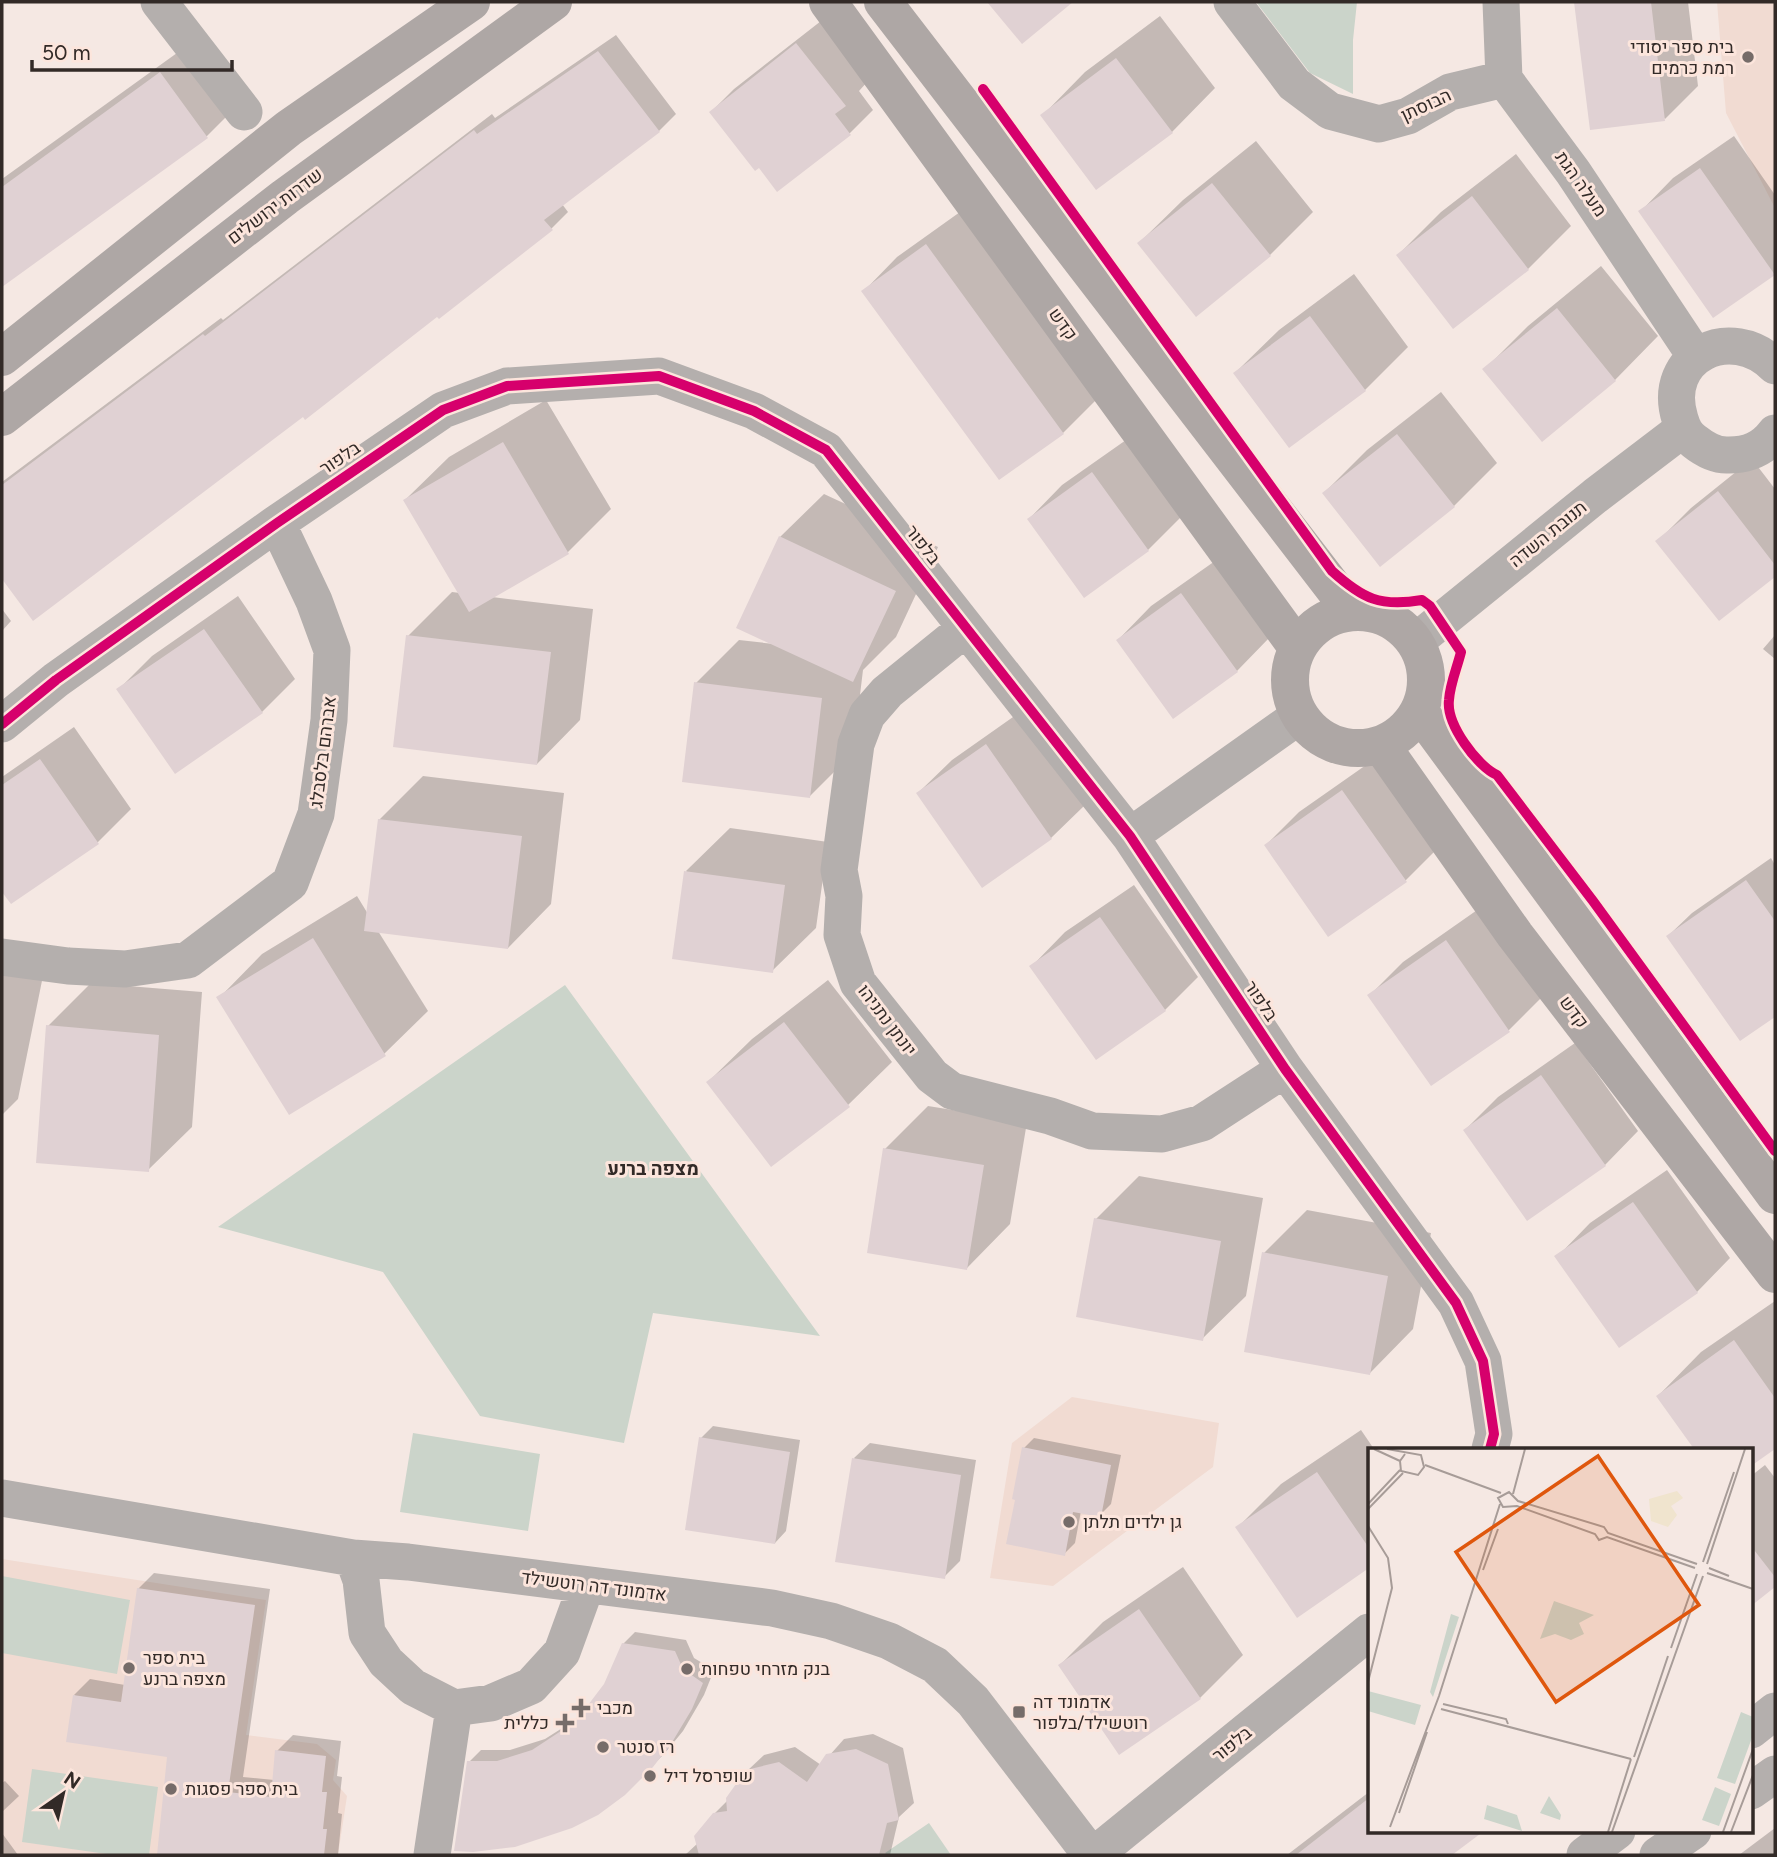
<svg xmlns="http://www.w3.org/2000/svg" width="1777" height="1857" font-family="Figtree,Heebo,sans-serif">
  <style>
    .built { fill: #f1dbd2 }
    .green { fill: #cbd4ca }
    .shadow { fill: #0003 }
    .building { fill: #e0d1d3 }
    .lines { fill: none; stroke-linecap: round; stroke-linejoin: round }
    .minor { stroke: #b4afad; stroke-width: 37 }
    .major { stroke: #aea7a5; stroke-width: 38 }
    .cycleway-casing { stroke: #fce5dc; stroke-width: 15 }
    .cycleway { stroke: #d6006c; stroke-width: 10 }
    .poi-dot { fill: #766c69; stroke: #fce5dc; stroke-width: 2.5 }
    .labels { text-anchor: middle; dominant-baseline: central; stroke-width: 6; stroke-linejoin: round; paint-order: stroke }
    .poi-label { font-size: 18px; fill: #322a27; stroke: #fce5dc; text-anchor: start }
    .street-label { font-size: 18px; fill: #322a27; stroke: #fce5dc }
    .neighbourhood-label { font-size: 19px; font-weight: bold; fill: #322a27; stroke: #fce5dc }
    .inset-road { fill: none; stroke: #a79c98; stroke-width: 2 }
    .view { fill: #df570d; fill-opacity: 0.15; stroke: #df570d; stroke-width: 3.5 }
    .inset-edge { fill: none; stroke: #322a27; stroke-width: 3.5 }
  </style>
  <rect width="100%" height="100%" fill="#f5e8e3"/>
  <path class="built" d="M1717,2H1775V208L1726,113Z
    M1072,1397L1219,1423L1213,1467L1053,1586L990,1578L1012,1443Z
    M2,1559L266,1600L246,1735L317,1744L336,1760L333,1780L347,1796L338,1855H2Z"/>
  <path class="green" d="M1256,2H1357L1353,40V94L1310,73Z
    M565,985L820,1336L653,1313L624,1443L480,1416L383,1272L218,1227Z
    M413,1433L540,1454L528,1531L400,1512Z
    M2,1576L130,1600L117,1674L2,1653Z
    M32,1769L158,1787L149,1855H114L22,1842Z
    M929,1823L951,1855H887L885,1853Z"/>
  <path class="shadow" d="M1576,2H1688L1698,86L1665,119Z
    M1160,16L1215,88L1172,132L1042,116L1085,72Z
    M821,21L868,81L859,91L873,110L850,133L759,166L711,112L734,89Z
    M616,35L676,114L659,131L562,204L568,212L551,229L33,618L2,577V482L221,318L223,320L492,114L495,118Z
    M195,40L240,103L207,136L2,284V179Z
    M1734,136L1775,195V273L1714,316L1640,212L1673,178Z
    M1256,141L1313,212L1270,255L1139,243L1183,200Z
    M1516,154L1571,226L1528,269L1398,255L1441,212Z
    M960,212L1097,399L1063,433L1000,478L864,291L897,257Z
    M1601,266L1658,336L1615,380L1543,439L1485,369L1528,326Z
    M1354,274L1408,347L1365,390L1235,373L1279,330Z
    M1441,392L1497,463L1454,506L1324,493L1367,450Z
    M546,400L611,509L568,552L492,597L593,609L580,720L537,764L408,636L452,592L460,593L405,500L449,457Z
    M1126,440L1181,517L1148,550L1029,519L1062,485Z
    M1752,459L1775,489V575L1719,619L1658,541L1691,508Z
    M824,494L938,547L896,637L863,670L853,753L809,797L696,683L739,640L774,644L780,537Z
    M1215,561L1270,637L1237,671L1118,640L1151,606Z
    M238,596L295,679L262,712L119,689L152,656Z
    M2,609L11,621L2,631Z
    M1775,635V659L1763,649Z
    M1020,712L1085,805L1051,838L983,886L918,793L952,760Z
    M74,727L131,809L98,842L11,902L2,889V777Z
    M1376,758L1439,847L1406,880L1329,934L1266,845L1299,812Z
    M423,776L564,793L551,904L508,948L378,931L428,1011L384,1054L219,998L262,954L357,896L368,914L379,820Z
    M730,828L828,842L816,928L772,971L686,871Z
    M1771,858L1775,865V1015L1740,1039L1668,936L1692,913Z
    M1134,885L1198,977L1165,1010L1032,966L1065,932Z
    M1480,908L1542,997L1509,1030L1432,1084L1370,995L1403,962Z
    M2,957L45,966L18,1099L2,1115Z
    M828,980L892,1062L848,1105L708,1082L752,1039Z
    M91,983L202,992L192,1127L148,1170L48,1026Z
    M1575,1043L1638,1131L1605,1165L1465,1130L1498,1097Z
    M928,1106L1027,1122L1010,1224L967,1268L885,1149Z
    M1667,1170L1730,1258L1697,1292L1557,1257L1590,1223Z
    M1139,1176L1263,1198L1246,1296L1202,1339L1096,1219Z
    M1307,1210L1431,1233L1413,1329L1370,1373L1264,1253Z
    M1775,1301V1446L1751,1464V1449H1696L1658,1396L1701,1352Z
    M713,1426L800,1440L786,1531L775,1543L701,1438Z
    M1361,1430L1374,1449H1369V1566L1298,1615L1237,1528L1281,1484Z
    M1034,1438L1121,1455L1111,1504L1100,1515L1081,1511L1075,1543L1064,1554L1024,1448Z
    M870,1443L976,1460L960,1561L944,1577L854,1458Z
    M1765,1465L1775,1478V1585L1751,1603V1476Z
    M1183,1567L1243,1655L1200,1698L1060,1665L1103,1622Z
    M154,1573L270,1589L243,1777L274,1780L277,1751L293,1735L341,1741L337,1776L342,1777L338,1813L342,1814L338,1855H159L169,1755L74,1695L90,1679L125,1685L138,1589Z
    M635,1632L686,1640L694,1658L714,1670L704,1695L683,1731L665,1753L624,1794L469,1762L481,1750H510L545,1739L578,1718L605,1685L623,1644Z
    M873,1734L903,1748L914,1803L899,1817L890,1855H685L698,1843L714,1814L728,1800L747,1771L764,1755L795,1747L821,1765L844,1739Z
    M5,1781L19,1796L2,1812V1783Z
    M1369,1792V1831H1480L1450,1855H1287Z
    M1775,1828V1855H1739Z
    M2,1833L18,1855H2Z"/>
  <path class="building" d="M987,2H1073L1022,44Z
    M1574,2H1651L1665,121L1590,130Z
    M796,43L846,106L835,114L851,135L777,192L759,168L755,171L709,112Z
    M598,51L660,132L544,220L553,230L439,319L437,317L305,420L303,417L33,621L2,579V485L203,334L205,336L474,130L477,134Z
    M1116,58L1173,133L1096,190L1040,115Z
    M160,72L208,138L2,287V187Z
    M1700,168L1775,275L1713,318L1638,211Z
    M1212,183L1271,256L1196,317L1137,243Z
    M1472,196L1529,270L1453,329L1396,255Z
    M926,244L1064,434L999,480L861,291Z
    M1557,308L1616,381L1542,442L1482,369Z
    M1310,316L1366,391L1289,448L1233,373Z
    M1397,434L1455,507L1380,567L1322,493Z
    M503,442L569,554L469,612L403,500Z
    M1092,472L1149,551L1084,598L1027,519Z
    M1718,491L1775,565V577L1719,621L1655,541Z
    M779,536L896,591L853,682L736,628Z
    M1181,593L1238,672L1173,719L1116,640Z
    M204,629L263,713L175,774L116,689Z
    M406,635L551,652L537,765L393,747Z
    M694,682L822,698L810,798L682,782Z
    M986,744L1052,839L982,888L916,793Z
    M40,759L99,844L11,904L2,892V785Z
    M1342,790L1407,882L1328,937L1264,845Z
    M378,819L522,836L508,949L364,931Z
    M684,871L785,885L773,973L672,959Z
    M1746,880L1775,921V1017L1740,1041L1666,936Z
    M1100,917L1166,1011L1096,1060L1029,966Z
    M313,938L386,1056L289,1115L216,997Z
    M1446,940L1510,1032L1431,1086L1367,995Z
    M784,1022L850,1107L771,1167L706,1082Z
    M46,1025L159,1035L149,1172L36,1163Z
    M1541,1075L1606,1166L1527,1221L1463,1130Z
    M883,1148L984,1165L967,1270L867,1253Z
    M1633,1202L1698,1293L1619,1348L1554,1256Z
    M1094,1218L1221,1241L1203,1341L1076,1317Z
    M1262,1252L1388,1276L1370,1375L1244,1352Z
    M1734,1340L1775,1398V1449L1751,1466V1449H1694L1656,1396Z
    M699,1437L790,1452L775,1544L685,1530Z
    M1022,1447L1111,1465L1101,1517L1073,1512L1065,1556L1006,1544L1015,1500L1012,1499Z
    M852,1458L961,1475L945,1579L835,1562Z
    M1317,1472L1369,1548V1568L1297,1618L1235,1527Z
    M1751,1546L1775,1577V1587L1751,1606Z
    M137,1588L255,1605L228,1792L271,1797L275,1750L326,1756L322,1792H327L323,1829H327L324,1855H157L167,1757L66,1742L73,1695L121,1702Z
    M1139,1609L1201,1699L1119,1755L1058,1665Z
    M622,1643L675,1651L683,1669L703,1683L692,1709L671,1744L653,1767L625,1795L598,1815L572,1828L515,1847L473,1852L454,1851L467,1761H497L532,1750L564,1729L582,1713L604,1684Z
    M856,1749L888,1764L899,1820L887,1823L879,1855H699L694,1836L713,1813L727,1811L726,1798L746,1770L779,1762L807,1782L826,1754Z
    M1369,1798V1831H1484L1452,1855H1296Z"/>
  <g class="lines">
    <path class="minor" d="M159,2L244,112
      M1232,2L1294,84L1330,111L1379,124L1408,116L1450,92L1504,79
      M1501,2L1504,79L1573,172L1696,357
      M1775,366C1731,322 1660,356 1680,419C1683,429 1686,435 1694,441C1704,449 1716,456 1729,455C1748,455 1763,449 1775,433
      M966,628L887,692L867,715L856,744L839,870L844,896L842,935L858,983L932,1076L952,1091L1050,1116L1092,1131L1162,1134L1202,1123L1285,1069
      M1415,642L1595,496L1683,429
      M2,724L56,680L277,523L443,410L507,386L659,376L754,411L826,450L1130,836L1285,1069L1456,1303L1483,1361L1494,1434L1490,1449
      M1130,836L1299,716
      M2,957L68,966L125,969L188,960L290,883L316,814L329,720L332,650L314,601L277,523
      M2,1498L353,1558L408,1562L772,1608L831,1621L889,1641L935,1665L973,1701L1091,1855
      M353,1558L361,1580L367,1633L386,1662L413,1687L454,1708L491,1703L531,1686L562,1652L586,1586
      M1751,1730L1775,1711
      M1751,1791L1775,1774
      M432,1855L454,1708
      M1094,1855L1369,1632
      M1585,1855L1617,1831
      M1658,1855L1693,1831"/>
    <path class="major" d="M828,2L1297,647
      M883,2L1352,612
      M2,357L289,128L471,2
      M2,417L285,197L553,2
      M1290 680a68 68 0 1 1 136 0a68 68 0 1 1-136 0Z
      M1420,712L1775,1195
      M1381,745L1515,935L1775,1274"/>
    <g class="cycleway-casing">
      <path id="cycleway" d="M983,89L1332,571C1363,599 1380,607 1422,600L1430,606L1461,652C1457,668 1450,684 1449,700C1446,724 1477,766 1497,775L1593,901L1775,1151
        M2,724L56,680L277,523L443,410L507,386L659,376L754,411L826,450L1130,836L1285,1069L1456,1303L1483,1361L1494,1434L1490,1449"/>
    </g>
    <use href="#cycleway" class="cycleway"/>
  </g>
  <g class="poi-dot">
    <circle cx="1748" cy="57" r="7"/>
    <circle cx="1069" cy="1522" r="7"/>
    <circle cx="129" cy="1668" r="7"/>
    <circle cx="687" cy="1669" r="7"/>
    <path d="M577.5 1697.5h7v7h7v7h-7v7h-7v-7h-7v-7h7z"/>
    <rect x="1012" y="1705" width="14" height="14" rx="3.5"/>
    <path d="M561.5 1712.5h7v7h7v7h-7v7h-7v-7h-7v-7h7z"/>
    <circle cx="603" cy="1747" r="7"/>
    <circle cx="650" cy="1776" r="7"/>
    <circle cx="171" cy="1789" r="7"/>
  </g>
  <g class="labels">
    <g class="poi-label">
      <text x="1734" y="47" text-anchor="end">בית ספר יסודי<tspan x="1734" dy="21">רמת כרמים</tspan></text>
      <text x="1083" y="1522">גן ילדים תלתן</text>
      <text x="143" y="1658">בית ספר<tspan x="143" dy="21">מצפה ברנע</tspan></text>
      <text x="701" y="1669">בנק מזרחי טפחות</text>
      <text x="1033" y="1702">אדמונד דה<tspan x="1033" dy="21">רוטשילד/בלפור</tspan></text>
      <text x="597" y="1708">מכבי</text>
      <text x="549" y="1723" text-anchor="end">כללית</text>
      <text x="617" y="1747">רז סנטר</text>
      <text x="664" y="1776">שופרסל דיל</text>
      <text x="185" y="1789">בית ספר פסגות</text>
    </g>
    <g class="street-label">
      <text transform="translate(1426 105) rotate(-25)">הבוסתן</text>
      <text transform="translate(1581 184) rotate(55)">מעלה הגת</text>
      <text transform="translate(275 206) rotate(-37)">שדרות ירושלים</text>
      <text transform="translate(1063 324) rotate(54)">קדש</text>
      <text transform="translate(340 458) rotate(-34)">בלפור</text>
      <text transform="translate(1548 534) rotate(-39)">תנובת השדה</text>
      <text transform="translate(923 545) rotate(52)">בלפור</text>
      <text transform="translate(323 752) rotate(-83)">אברהם בלסבלג</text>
      <text transform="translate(1261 1001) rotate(56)">בלפור</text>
      <text transform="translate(1574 1012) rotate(53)">קדש</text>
      <text transform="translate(887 1020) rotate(53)">יונתן נתניהו</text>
      <text transform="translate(594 1586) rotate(7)">אדמונד דה רוטשילד</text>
      <text transform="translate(1232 1744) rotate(-39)">בלפור</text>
    </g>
    <g class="neighbourhood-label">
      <text x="653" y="1168">מצפה ברנע</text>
    </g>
  </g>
  <g transform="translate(1368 1448)">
    <rect width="385" height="385" fill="#f5e8e3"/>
    <path d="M186,153L226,167L211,175L216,186L203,192L187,186L172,191ZM83,166L91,169L65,249L62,244ZM0,243L53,257L47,277L0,263ZM373,264L385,269V287L367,336L349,330ZM347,339L363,346L351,378L334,372ZM181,348L193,367L192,372L172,365ZM119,357L149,367L154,383L116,371Z" fill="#cbd4ca"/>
    <path d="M309,43L315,50L303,58L309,67L300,79L283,73L281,51Z" fill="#f0e4ce"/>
    <path class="inset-road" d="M6,1L32,13M19,1L53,7L56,19L50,27L33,23L32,13L37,6M57,17L133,45M145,46L157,1M0,56L32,22M0,61L35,25M0,78L20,110L24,140L0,234M335,114L366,24M339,116L377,1M327,120L239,89L231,92L227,86L149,58L135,59L130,50L141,44L150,53L236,79L240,85L329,116M341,120L361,128M115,122L130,81M339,125L385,141M303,200L329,126M75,256L138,271L140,276M73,261L263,311M266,309L300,208M31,365L59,284M22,379L71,248L132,56M240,384L263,311M244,384L335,128M355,384L385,301M363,384L385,327"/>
    <path class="view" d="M230,8L331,157L188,254L88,104Z"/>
    <rect width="385" height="385" class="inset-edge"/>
  </g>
  <rect width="1777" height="1857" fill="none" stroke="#322a27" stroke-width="7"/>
  <g transform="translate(63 1794) rotate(34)" stroke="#fce5dc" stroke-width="5" paint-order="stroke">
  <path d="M0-5L12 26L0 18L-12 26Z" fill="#322a27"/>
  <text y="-10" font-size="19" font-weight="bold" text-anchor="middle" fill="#322a27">N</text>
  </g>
  <path d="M32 60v10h200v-10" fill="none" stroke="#322a27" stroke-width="3.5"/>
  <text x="42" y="60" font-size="21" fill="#322a27" stroke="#fce5dc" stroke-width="5" paint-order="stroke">50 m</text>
</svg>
